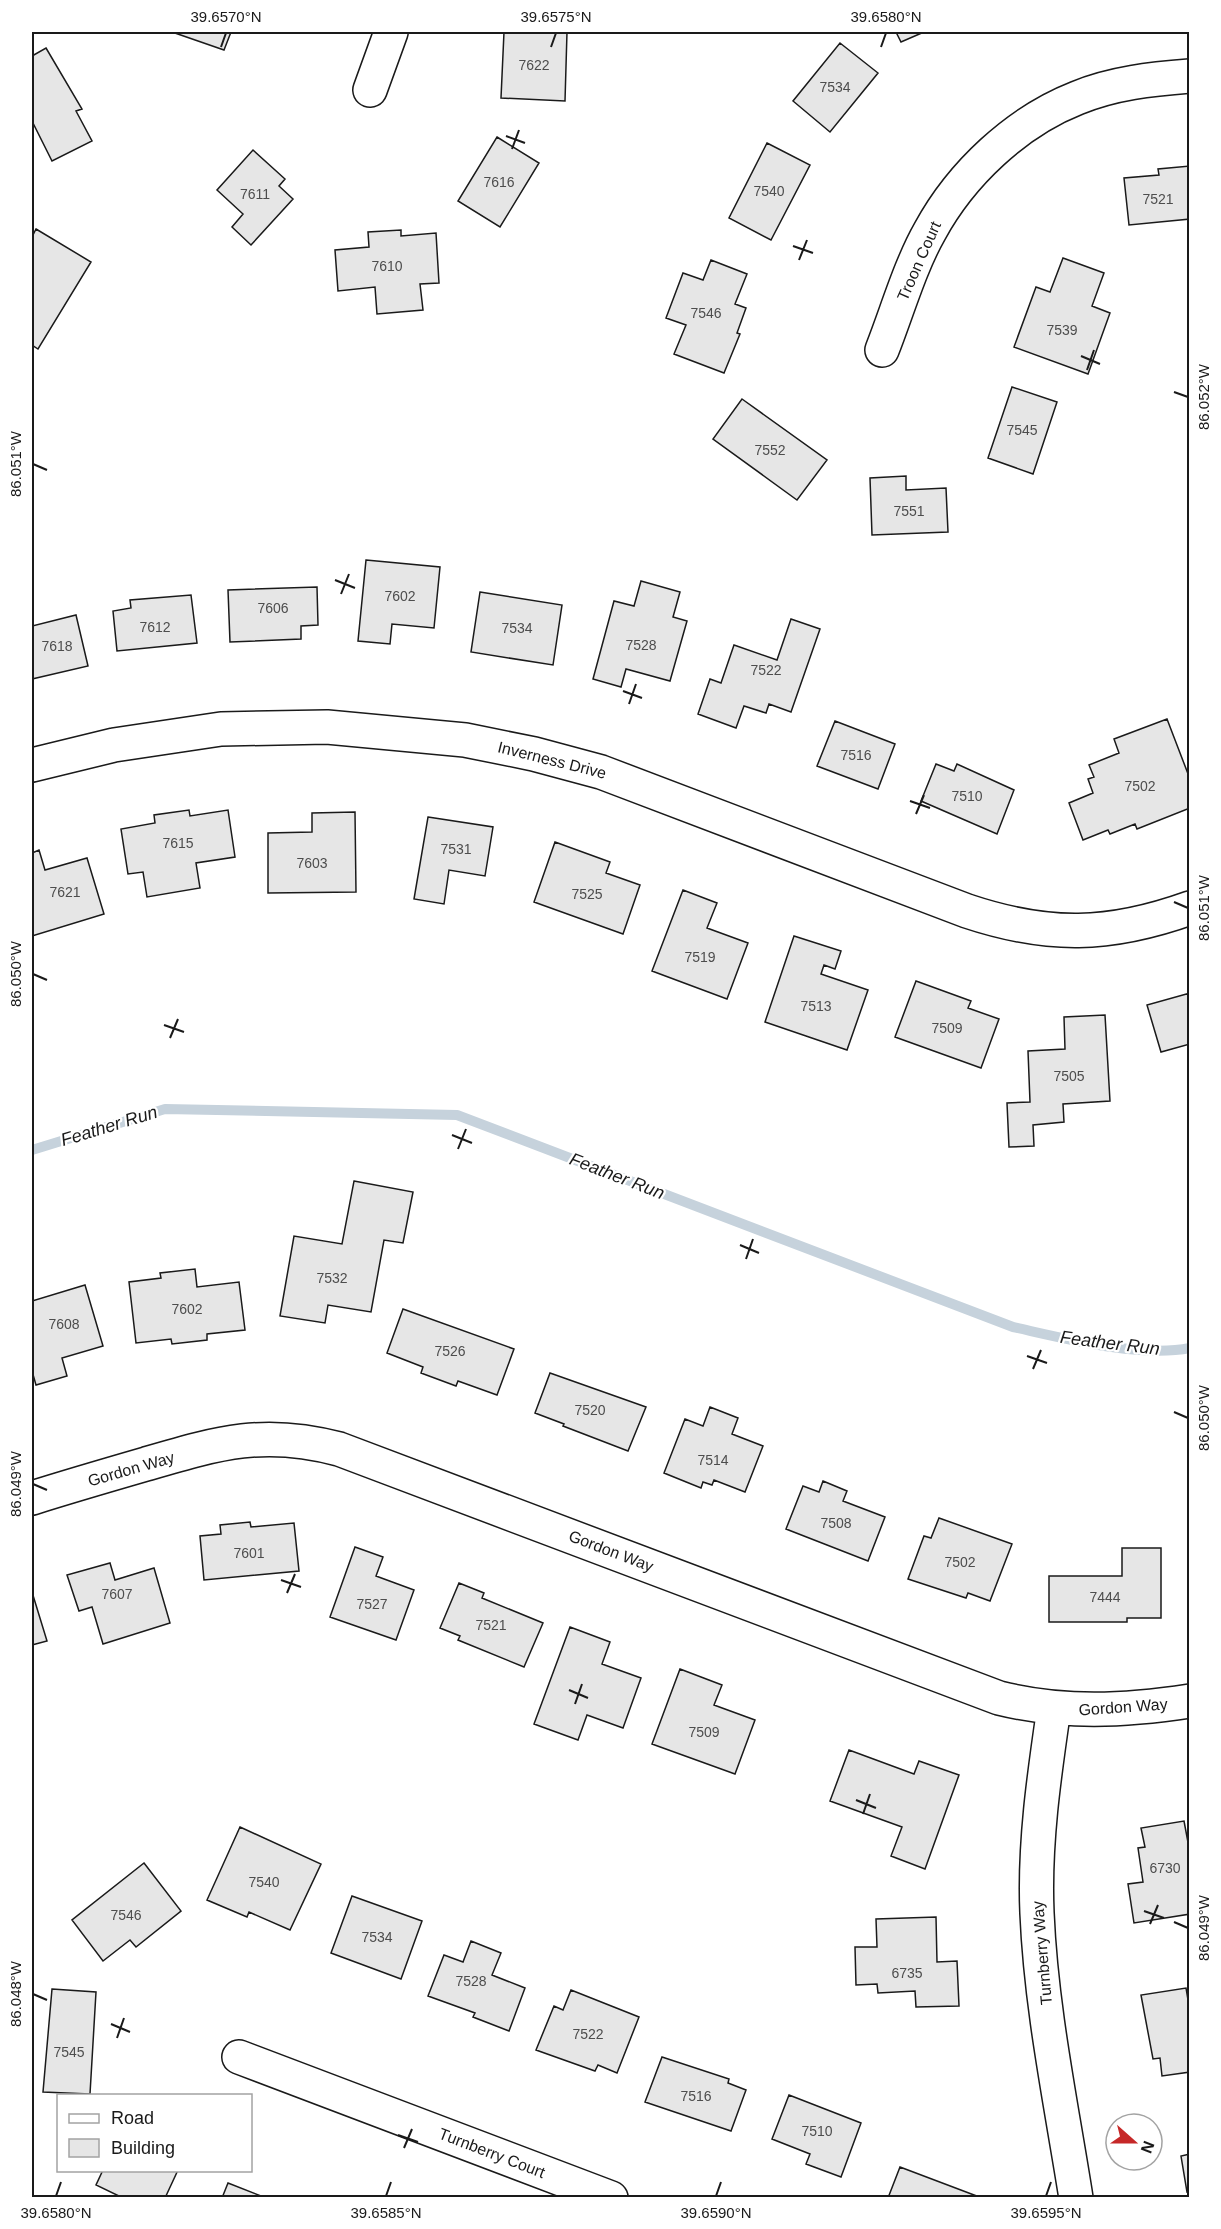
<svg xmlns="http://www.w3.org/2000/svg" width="1221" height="2229" font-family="Helvetica,sans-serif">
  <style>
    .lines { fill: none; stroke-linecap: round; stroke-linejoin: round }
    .stream { stroke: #c6d2dc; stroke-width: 10 }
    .building { fill: #e6e6e6; stroke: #1a1a1a; stroke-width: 1.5 }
    .minor-casing { stroke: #1a1a1a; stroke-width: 36 }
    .minor { stroke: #fff; stroke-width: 33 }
    .ticks { fill: none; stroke: #1a1a1a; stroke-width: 2 }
    .labels { text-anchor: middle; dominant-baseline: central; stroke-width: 4.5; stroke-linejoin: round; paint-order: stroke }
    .number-label { font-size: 14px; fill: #4d4d4d }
    .street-label { font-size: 16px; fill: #1a1a1a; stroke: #fff }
    .water-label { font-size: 18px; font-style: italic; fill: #1a1a1a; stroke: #fff }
    .neatline { fill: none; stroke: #1a1a1a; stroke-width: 2 }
    .ticks-label { font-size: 15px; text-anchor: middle; fill: #1a1a1a }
  </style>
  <rect width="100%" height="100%" fill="#fff"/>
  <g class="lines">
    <path class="stream" d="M32,1150L165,1109L457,1115L1013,1327C1063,1338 1139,1358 1190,1348"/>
  </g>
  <path class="building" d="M172,32H231L224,50Z
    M504,32H567L565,101L501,98Z
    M896,32H924L901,42Z
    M840,43L878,73L830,132L793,101Z
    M46,48L82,109L76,111L92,141L52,161L32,121V56Z
    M497,137L539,163L500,227L458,201Z
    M767,143L810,165L771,240L729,218Z
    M253,150L285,179L279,186L293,199L251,245L232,227L243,214L217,190Z
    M1190,166V219L1129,225L1124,178L1159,175L1158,169Z
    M36,229L91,262L38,349L32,345V237Z
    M401,230V236L436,233L439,283L420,284L423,310L377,314L375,287L338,291L335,250L369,247L368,232Z
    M1063,258L1104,273L1092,306L1110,313L1088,374L1014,347L1036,287L1050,292Z
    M711,260L747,274L735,304L746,308L737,333L740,334L724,373L674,354L686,325L666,318L683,273L703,280Z
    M1012,387L1057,402L1033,474L988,458Z
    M742,399L827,460L797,500L713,439Z
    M906,476V490L946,488L948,532L872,535L870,478Z
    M366,560L440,567L434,628L392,624L390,644L358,641Z
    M641,581L680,592L673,617L687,621L670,681L626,669L621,687L593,679L614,601L634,606Z
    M317,587L318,625L301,626V639L230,642L228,590Z
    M480,592L562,605L553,665L471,652Z
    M191,595L197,643L117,651L113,611L131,608L130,600Z
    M76,615L88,666L32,679V626Z
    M791,619L820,629L791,712L769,704L766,713L744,706L736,728L698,714L710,679L721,683L734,645L777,660Z
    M1167,719L1190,779V808L1137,829L1135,824L1110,834L1108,830L1083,840L1069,803L1093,793L1088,779L1094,777L1089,765L1119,753L1114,739Z
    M835,721L895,744L878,789L817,766Z
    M936,764L954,771L957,764L1014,790L997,834L921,801Z
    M189,810L190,816L228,810L235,857L196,863L200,888L147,897L143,872L128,874L121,829L155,823L154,815Z
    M355,812L356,892L268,893V833L312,832V813Z
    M428,817L493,827L485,876L449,870L444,904L414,899Z
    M555,842L610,862L606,873L640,885L623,934L534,902Z
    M39,850L45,870L87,858L104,914L32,936V853Z
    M683,890L717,903L707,928L748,943L727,999L652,971Z
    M794,936L841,951L835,969L824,965L821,974L868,990L847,1050L765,1022Z
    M916,981L971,1001L968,1008L999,1019L981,1068L895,1037Z
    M1190,993V1044L1161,1052L1147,1005Z
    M1105,1015L1110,1101L1063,1104L1064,1122L1033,1125L1034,1146L1009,1147L1007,1103L1030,1102L1028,1051L1065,1049L1064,1017Z
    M354,1181L413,1192L403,1243L384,1240L371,1312L328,1305L325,1323L280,1316L294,1236L342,1244Z
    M195,1269L197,1287L239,1282L245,1330L207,1334V1340L172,1344L171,1339L136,1343L129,1282L161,1278L160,1273Z
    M85,1285L103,1346L62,1358L67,1376L36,1385L32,1371V1301Z
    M403,1309L514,1349L497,1395L458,1381L456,1386L421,1373L423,1367L387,1353Z
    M550,1373L646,1407L628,1451L563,1426L564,1424L535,1413Z
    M710,1407L738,1418L732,1434L763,1446L745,1492L714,1480L712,1485L703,1482L701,1488L664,1473L685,1419L703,1426Z
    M823,1481L847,1491L843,1501L885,1517L868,1561L786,1529L803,1486L819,1492Z
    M939,1518L1012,1544L990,1601L968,1593L966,1598L908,1579L924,1536L931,1538Z
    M250,1522L251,1527L294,1523L299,1571L204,1580L200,1536L221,1534L220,1525Z
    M355,1547L383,1557L376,1576L414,1590L396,1640L330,1617Z
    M1122,1548H1161V1618H1127V1622H1049V1576H1122Z
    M110,1563L115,1580L154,1568L170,1623L103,1644L92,1607L79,1611L67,1575Z
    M459,1583L484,1593L482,1598L543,1623L524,1667L458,1640L460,1636L440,1628Z
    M32,1592L47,1641L32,1645Z
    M570,1627L610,1642L602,1664L641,1678L623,1728L587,1715L578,1740L534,1724Z
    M680,1669L722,1685L714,1705L755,1720L735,1774L652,1744Z
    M849,1750L914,1774L919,1761L959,1775L925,1869L891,1856L902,1827L830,1801Z
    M1184,1821L1190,1853V1914L1134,1923L1128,1884L1143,1882L1138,1848L1145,1847L1141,1828Z
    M240,1827L321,1864L290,1930L249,1912L247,1917L207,1900Z
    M144,1863L181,1911L136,1947L130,1940L103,1961L72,1920Z
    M352,1896L422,1921L401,1979L331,1953Z
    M936,1917L937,1962L957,1961L959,2006L916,2007L915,1991L878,1993L877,1984L856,1985L855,1947H877L876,1919Z
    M471,1941L501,1953L492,1975L525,1988L509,2031L473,2017L475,2013L428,1996L444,1955L463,1962Z
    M1186,1988L1190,2012V2072L1162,2076L1160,2058L1153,2059L1141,1995Z
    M52,1989L96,1992L90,2094L43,2092Z
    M571,1990L639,2017L617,2073L598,2065L595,2071L536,2050L554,2006L563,2010Z
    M662,2057L729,2079L728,2083L746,2090L731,2131L645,2102Z
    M789,2095L861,2123L841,2177L806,2164L810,2154L772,2139Z
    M1190,2154V2191L1187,2192L1181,2156Z
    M900,2167L982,2198H888Z
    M103,2170H178L165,2198H123L96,2185Z
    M228,2183L266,2198H222Z"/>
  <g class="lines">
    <g class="minor-casing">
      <path id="minor" d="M370,90L391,32
        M882,350C897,312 910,266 930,231C961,174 1016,122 1077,98C1113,83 1152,79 1190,76
        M32,765L114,745L221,729L327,727L465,740L534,754L601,772L967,911C1048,938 1109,937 1190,908
        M32,1498C70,1486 108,1475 146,1464C218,1443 264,1429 339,1449L999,1698C1064,1714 1124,1711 1190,1701
        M1054,1708C1044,1776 1034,1845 1037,1913C1041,2008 1061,2103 1076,2198
        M239,2057L611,2198"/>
    </g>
    <use href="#minor" class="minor"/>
  </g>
  <path class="ticks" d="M221,47L226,33M551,47L556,33M881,47L886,33M506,136L525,143M512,149L519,130M793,246L813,253M799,260L807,240M1081,356L1100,364M1087,370L1094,350M1174,392L1188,397M33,464L47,470M335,580L355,588M341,594L349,574M623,691L642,698M629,704L636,684M910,801L930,808M916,814L924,795M1174,902L1188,908M33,974L47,980M164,1025L184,1032M170,1038L178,1019M452,1135L472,1143M458,1149L466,1129M740,1245L759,1253M746,1259L753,1239M1027,1356L1047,1363M1033,1369L1041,1350M1174,1412L1188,1418M33,1484L47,1490M281,1580L301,1587M287,1593L295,1574M569,1690L588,1698M575,1704L582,1684M856,1800L876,1808M863,1814L870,1794M1144,1911L1164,1918M1174,1922L1188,1928M1150,1924L1158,1905M33,1994L47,2000M111,2024L130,2032M117,2038L124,2018M398,2135L418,2142M404,2148L412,2129M56,2196L61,2182M386,2196L391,2182M716,2196L721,2182M1046,2196L1051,2182"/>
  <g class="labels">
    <g class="number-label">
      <text x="534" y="65">7622</text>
      <text x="835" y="87">7534</text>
      <text x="499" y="182">7616</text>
      <text x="769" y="191">7540</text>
      <text x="255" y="194">7611</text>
      <text x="1158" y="199">7521</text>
      <text x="387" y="266">7610</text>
      <text x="706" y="313">7546</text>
      <text x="1062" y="330">7539</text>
      <text x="1022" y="430">7545</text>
      <text x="770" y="450">7552</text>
      <text x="909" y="511">7551</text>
      <text x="400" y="596">7602</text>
      <text x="273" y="608">7606</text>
      <text x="155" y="627">7612</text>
      <text x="517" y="628">7534</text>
      <text x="641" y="645">7528</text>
      <text x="57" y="646">7618</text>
      <text x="766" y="670">7522</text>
      <text x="856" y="755">7516</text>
      <text x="1140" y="786">7502</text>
      <text x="967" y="796">7510</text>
      <text x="178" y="843">7615</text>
      <text x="456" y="849">7531</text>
      <text x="312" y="863">7603</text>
      <text x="65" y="892">7621</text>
      <text x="587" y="894">7525</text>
      <text x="700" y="957">7519</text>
      <text x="816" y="1006">7513</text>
      <text x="947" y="1028">7509</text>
      <text x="1069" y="1076">7505</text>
      <text x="332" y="1278">7532</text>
      <text x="187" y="1309">7602</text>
      <text x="64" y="1324">7608</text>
      <text x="450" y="1351">7526</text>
      <text x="590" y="1410">7520</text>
      <text x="713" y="1460">7514</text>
      <text x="836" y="1523">7508</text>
      <text x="249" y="1553">7601</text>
      <text x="960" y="1562">7502</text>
      <text x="117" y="1594">7607</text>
      <text x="1105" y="1597">7444</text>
      <text x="372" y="1604">7527</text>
      <text x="491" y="1625">7521</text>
      <text x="704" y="1732">7509</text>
      <text x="1165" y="1868">6730</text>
      <text x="264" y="1882">7540</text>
      <text x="126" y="1915">7546</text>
      <text x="377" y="1937">7534</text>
      <text x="907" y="1973">6735</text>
      <text x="471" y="1981">7528</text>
      <text x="588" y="2034">7522</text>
      <text x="69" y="2052">7545</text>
      <text x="696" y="2096">7516</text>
      <text x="817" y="2131">7510</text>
    </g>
    <g class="street-label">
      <text transform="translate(919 261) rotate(-66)">Troon Court</text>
      <text transform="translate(552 760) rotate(14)">Inverness Drive</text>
      <text transform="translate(131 1469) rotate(-16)">Gordon Way</text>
      <text transform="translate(611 1551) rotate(21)">Gordon Way</text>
      <text transform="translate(1123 1707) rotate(-4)">Gordon Way</text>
      <text transform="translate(1042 1953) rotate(-95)">Turnberry Way</text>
      <text transform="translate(492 2153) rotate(21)">Turnberry Court</text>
    </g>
    <g class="water-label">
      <text transform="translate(109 1126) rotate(-17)">Feather Run</text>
      <text transform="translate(617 1176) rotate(21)">Feather Run</text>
      <text transform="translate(1110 1343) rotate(7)">Feather Run</text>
    </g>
  </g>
  <rect width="1221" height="2229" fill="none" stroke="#ffffff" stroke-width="66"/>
  <rect x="57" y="2094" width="195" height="78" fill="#ffffff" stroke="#a3a3a3" stroke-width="1.5"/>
  <rect x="69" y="2114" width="30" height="9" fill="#ffffff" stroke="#a3a3a3" stroke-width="1.5"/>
  <text x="111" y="2124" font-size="18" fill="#1a1a1a">Road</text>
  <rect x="69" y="2139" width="30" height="18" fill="#e6e6e6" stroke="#a3a3a3" stroke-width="1.5"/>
  <text x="111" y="2154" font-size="18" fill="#1a1a1a">Building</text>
  <g transform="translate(1134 2142) rotate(111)"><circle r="28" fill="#ffffff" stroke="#a3a3a3" stroke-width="1.5"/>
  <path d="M0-4.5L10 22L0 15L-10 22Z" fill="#c62828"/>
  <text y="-9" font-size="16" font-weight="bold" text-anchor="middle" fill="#1a1a1a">N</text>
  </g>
  <rect x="33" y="33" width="1155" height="2163" class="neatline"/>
  <g class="ticks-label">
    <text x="226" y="22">39.6570°N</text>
    <text x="556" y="22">39.6575°N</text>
    <text x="886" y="22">39.6580°N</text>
    <text transform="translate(1204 397) rotate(-90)" y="5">86.052°W</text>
    <text transform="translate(16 464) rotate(-90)" y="5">86.051°W</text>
    <text transform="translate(1204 908) rotate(-90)" y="5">86.051°W</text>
    <text transform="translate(16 974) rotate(-90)" y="5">86.050°W</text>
    <text transform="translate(1204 1418) rotate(-90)" y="5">86.050°W</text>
    <text transform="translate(16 1484) rotate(-90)" y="5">86.049°W</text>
    <text transform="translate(1204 1928) rotate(-90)" y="5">86.049°W</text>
    <text transform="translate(16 1994) rotate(-90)" y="5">86.048°W</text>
    <text x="56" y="2218">39.6580°N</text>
    <text x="386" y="2218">39.6585°N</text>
    <text x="716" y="2218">39.6590°N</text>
    <text x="1046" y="2218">39.6595°N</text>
  </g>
</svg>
